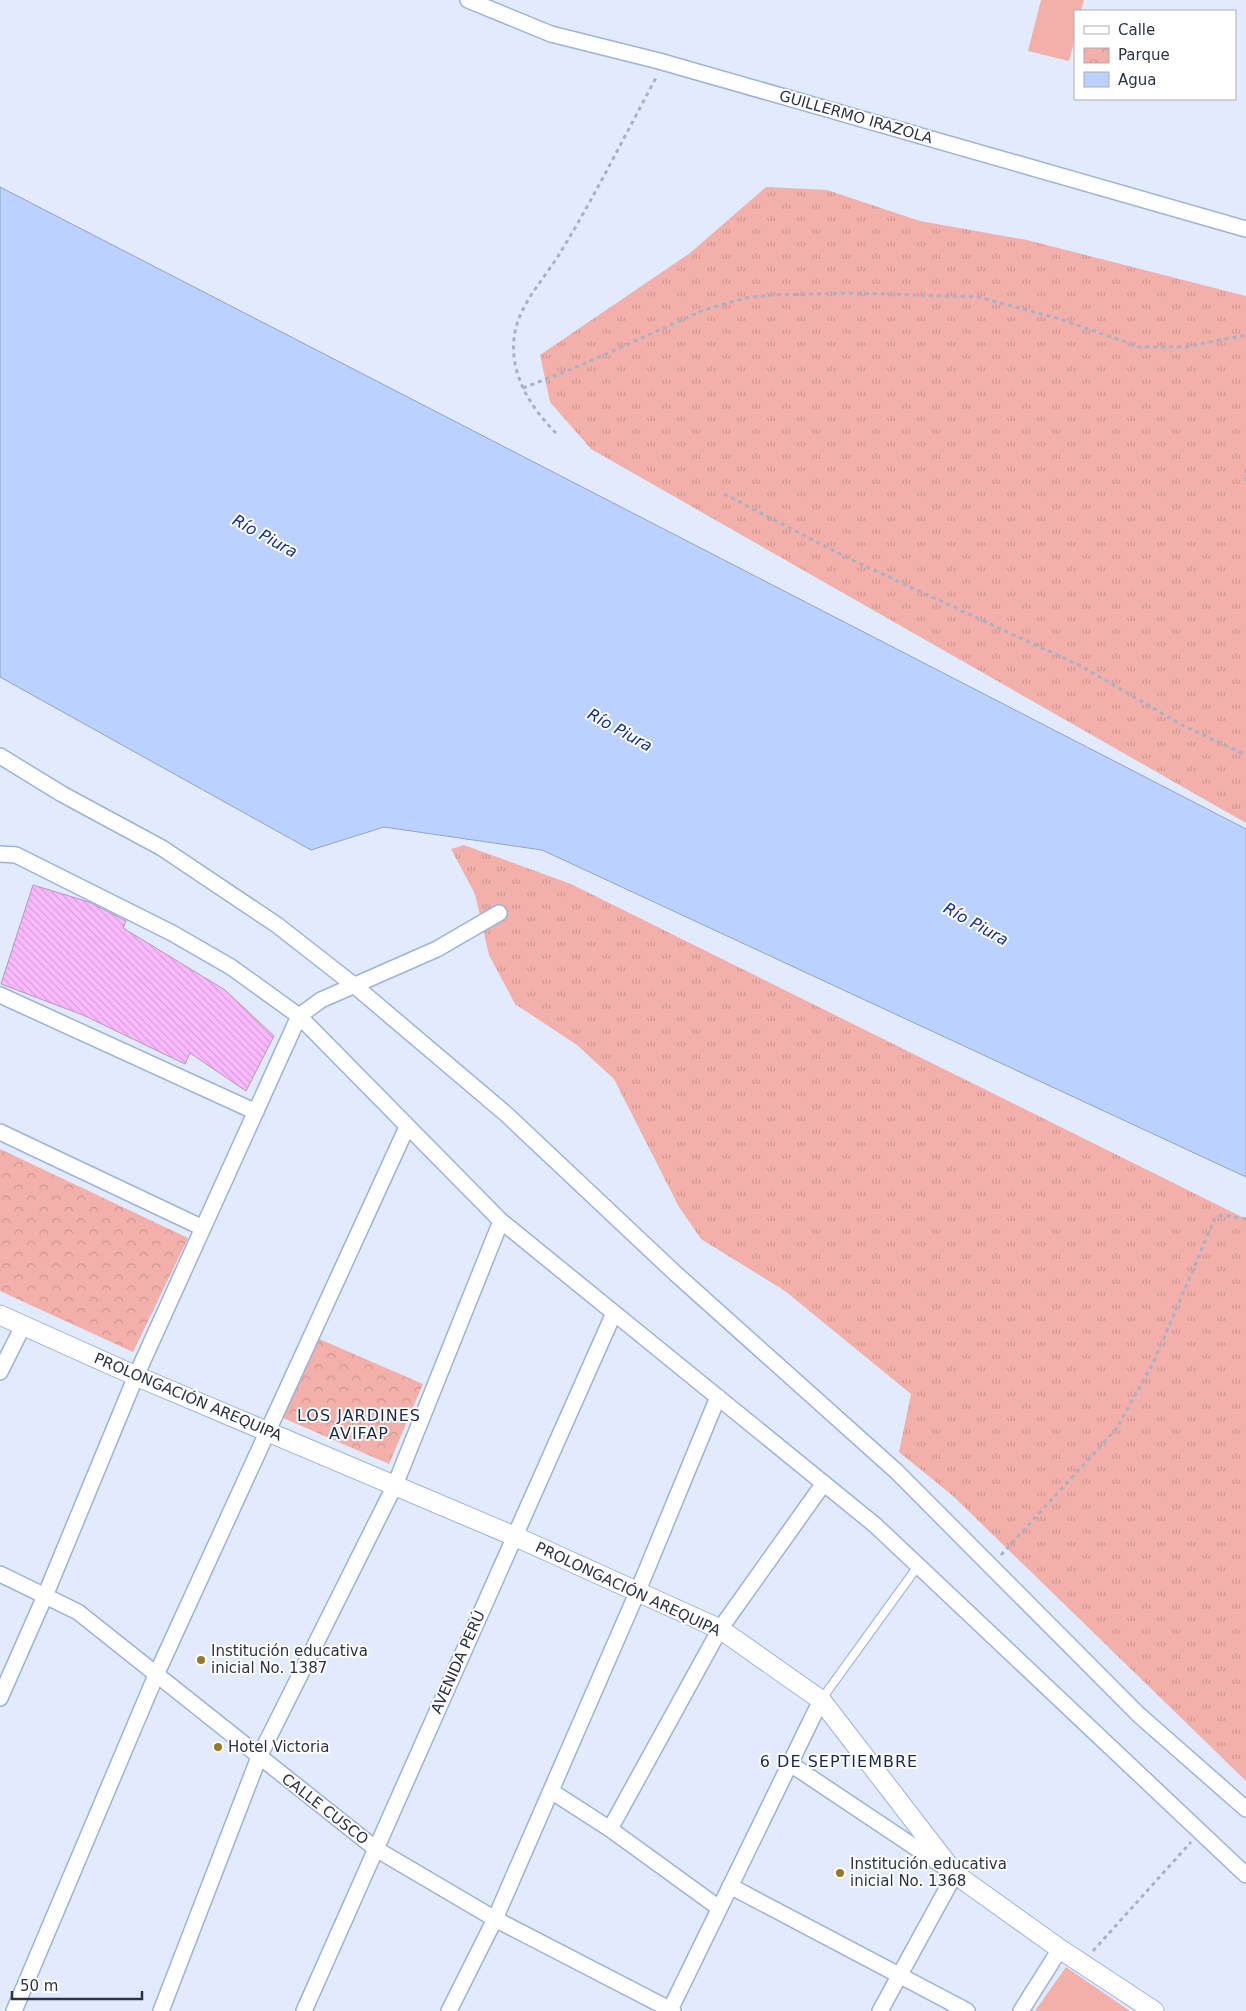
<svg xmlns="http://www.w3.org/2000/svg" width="1246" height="2011" font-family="'DejaVu Sans',sans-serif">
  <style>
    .grass { fill: url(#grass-tufts) }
    .park { fill: url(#park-crowns) }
    .pitch { fill: #f3afa9 }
    .water { fill: #bbd1ff; stroke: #90a2c7 }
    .building { fill: url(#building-back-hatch); stroke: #ba95bb }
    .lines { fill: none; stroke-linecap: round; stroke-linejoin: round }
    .service-casing { stroke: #9db1dd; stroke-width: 10 }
    .minor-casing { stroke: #9db1dd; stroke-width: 18 }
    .tertiary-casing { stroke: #9db1dd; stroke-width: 21 }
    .path { stroke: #a9b2c4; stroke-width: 3; stroke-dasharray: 4 4; stroke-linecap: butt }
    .service { stroke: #fff; stroke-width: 8 }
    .minor { stroke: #fff; stroke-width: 15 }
    .tertiary { stroke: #fff; stroke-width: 19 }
    .poi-dot { fill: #9a7722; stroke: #fff; stroke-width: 2 }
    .labels { text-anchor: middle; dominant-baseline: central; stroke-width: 4; stroke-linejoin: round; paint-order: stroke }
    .street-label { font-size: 15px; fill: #2b3345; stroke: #fff }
    .poi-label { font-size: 15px; fill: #2b3345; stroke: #fff; text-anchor: start }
    .water-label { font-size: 16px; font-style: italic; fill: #153285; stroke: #fff }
    .neighbourhood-label { font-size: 16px; letter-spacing: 1px; fill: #1a294c; stroke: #fff }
  </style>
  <defs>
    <pattern id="grass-tufts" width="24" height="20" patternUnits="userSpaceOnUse" patternTransform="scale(1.25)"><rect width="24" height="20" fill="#f3afa9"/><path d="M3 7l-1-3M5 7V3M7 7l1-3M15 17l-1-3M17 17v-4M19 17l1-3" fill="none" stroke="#d09793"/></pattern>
    <pattern id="park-crowns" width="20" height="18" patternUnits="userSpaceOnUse" patternTransform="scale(1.25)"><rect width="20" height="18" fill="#f3afa9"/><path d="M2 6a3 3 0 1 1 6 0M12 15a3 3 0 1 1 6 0" fill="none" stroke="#d09793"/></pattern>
    <pattern id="building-back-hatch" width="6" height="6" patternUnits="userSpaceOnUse" patternTransform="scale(1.25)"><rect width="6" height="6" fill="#f9b9fc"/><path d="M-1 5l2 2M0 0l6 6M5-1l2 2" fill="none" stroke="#d6a0d9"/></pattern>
  </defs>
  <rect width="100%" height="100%" fill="#e2ebfd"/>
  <path class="grass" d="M766,187L827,190L920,221L1027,240L1246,296V823L591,449L550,402L540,355L690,253Z
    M464,845L571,884L1246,1219V1781L953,1496L899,1452L911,1394L785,1291L701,1239L679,1207L614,1079L577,1045L515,1004L489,955L475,894L451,849Z"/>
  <path class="park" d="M0,1149L188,1238L133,1352L0,1291Z
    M317,1338L423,1384L389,1464L283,1418Z"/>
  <path class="pitch" d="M1041,0H1084L1081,11H1075V39L1069,61L1028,51Z
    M1066,1967L1130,2011H1035Z"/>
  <path class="water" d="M0,187L1246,829V1177L542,850L384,827L311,850L0,677Z"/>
  <path class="building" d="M33,885L89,902L126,921L123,928L225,990L274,1036L246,1091L190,1053L185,1064L83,1015L1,984Z"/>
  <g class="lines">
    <g class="service-casing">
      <path id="service" d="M821,1700L918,1566"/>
    </g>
    <g class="minor-casing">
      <path id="minor" d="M468,0L551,34L659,61L1246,229
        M0,756L62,794L162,848L277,925L355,986L506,1114L676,1274L896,1471L1139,1715L1246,1809
        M0,854L16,855L172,933L231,967L299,1016L501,1221L875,1525L1246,1875
        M0,995L256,1112
        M0,1132L203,1228
        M0,1372L23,1326
        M0,1574L78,1612L376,1849L495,1919L673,2011
        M0,1698L45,1596L136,1376L299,1016L321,1000L437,949L499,913
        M789,1763L955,1874L880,2011
        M551,1791L610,1829L719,1908
        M610,1829L720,1629L824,1483
        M730,1886L967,2011
        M670,2010L821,1700
        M14,2011L157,1673L407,1127
        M161,2011L259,1757L395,1485L501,1221
        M304,2011L614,1313
        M449,2011L495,1919L637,1593L718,1397
        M1021,2011L1060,1949"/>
    </g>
    <g class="tertiary-casing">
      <path id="tertiary" d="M0,1315L136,1376L514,1536L720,1629L821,1700L955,1874L1060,1949L1154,2011"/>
    </g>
    <path class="path" d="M523,388L572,369L704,310L745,298L771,295L855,293L978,297L1057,318L1140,347H1185L1246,335
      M556,433C532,409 510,376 514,339C517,306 543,281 560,253C595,196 625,135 657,76
      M1246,469V481
      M724,494L848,558L1081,666L1182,725L1246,755
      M1001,1555L1117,1428L1154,1361L1215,1218L1222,1215L1246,1219
      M1093,1951L1191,1842"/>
    <use href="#service" class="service"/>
    <use href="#minor" class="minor"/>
    <use href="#tertiary" class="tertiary"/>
  </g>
  <g class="poi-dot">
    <circle cx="201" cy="1660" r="5"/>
    <circle cx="218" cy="1747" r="5"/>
    <circle cx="840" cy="1873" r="5"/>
  </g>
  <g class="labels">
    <g class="street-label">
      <text transform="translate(856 117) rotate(16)">GUILLERMO IRAZOLA</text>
      <text transform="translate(188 1397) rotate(23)">PROLONGACIÓN AREQUIPA</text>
      <text transform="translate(628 1589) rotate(25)">PROLONGACIÓN AREQUIPA</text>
      <text transform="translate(458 1662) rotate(-66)">AVENIDA PERÚ</text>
      <text transform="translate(325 1809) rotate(38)">CALLE CUSCO</text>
    </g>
    <g class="poi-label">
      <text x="211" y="1651">Institución educativa<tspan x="211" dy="17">inicial No. 1387</tspan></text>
      <text x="228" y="1747">Hotel Victoria</text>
      <text x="850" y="1864">Institución educativa<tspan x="850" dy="17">inicial No. 1368</tspan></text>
    </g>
    <g class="water-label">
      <text transform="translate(265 536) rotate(29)">Río Piura</text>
      <text transform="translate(620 730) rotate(29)">Río Piura</text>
      <text transform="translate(976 924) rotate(29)">Río Piura</text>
    </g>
    <g class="neighbourhood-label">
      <text x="359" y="1415">LOS JARDINES<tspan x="359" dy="18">AVIFAP</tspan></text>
      <text x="839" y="1761">6 DE SEPTIEMBRE</text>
    </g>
  </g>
  <rect x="1074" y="10" width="162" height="90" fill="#ffffff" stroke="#aaadb5"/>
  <rect x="1084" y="26" width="25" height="8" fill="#ffffff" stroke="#aaadb5"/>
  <text x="1118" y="35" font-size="15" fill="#2b3345">Calle</text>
  <rect x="1084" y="48" width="25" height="15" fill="url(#park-crowns)" stroke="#aaadb5"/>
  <text x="1118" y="60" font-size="15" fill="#2b3345">Parque</text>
  <rect x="1084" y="72" width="25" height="15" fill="#bbd1ff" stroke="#aaadb5"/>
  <text x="1118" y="85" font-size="15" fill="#2b3345">Agua</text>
  <path d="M12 1991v8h130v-8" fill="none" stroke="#2b3345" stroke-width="2.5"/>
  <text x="20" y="1991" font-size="15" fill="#2b3345" stroke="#ffffff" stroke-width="4" paint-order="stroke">50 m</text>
</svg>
